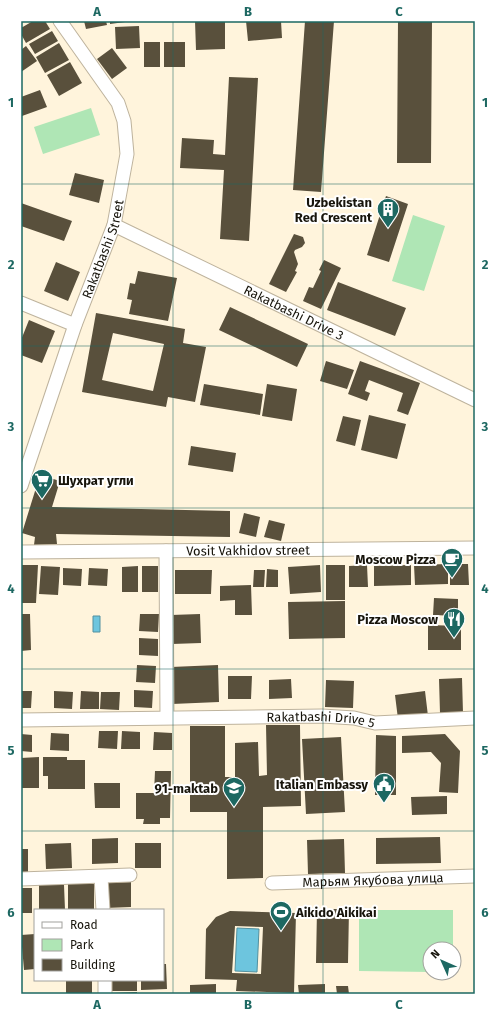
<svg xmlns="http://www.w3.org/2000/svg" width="496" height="1015" font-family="'Fira Sans',sans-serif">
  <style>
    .green { fill: #afe6b5 }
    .water { fill: #6dc5de; stroke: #53909f }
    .building { fill: #59503c; fill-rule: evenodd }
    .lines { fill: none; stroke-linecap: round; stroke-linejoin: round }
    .minor-casing { stroke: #beb39d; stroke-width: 15 }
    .minor { stroke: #fff; stroke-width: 13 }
    .grid { fill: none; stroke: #1d6862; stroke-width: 1; stroke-opacity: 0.55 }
    .labels { text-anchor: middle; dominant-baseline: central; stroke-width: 4; stroke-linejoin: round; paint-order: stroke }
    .poi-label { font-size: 13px; font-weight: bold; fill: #17140b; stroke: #fff; text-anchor: end }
    .street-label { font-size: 13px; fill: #17140b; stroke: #fff }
    .neatline { fill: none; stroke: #1d6862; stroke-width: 1.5 }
    .grid-label { font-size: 13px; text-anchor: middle; font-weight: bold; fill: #1d6862 }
  </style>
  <rect width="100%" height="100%" fill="#fff4dc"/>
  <path class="green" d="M91,108L100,135L43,154L34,127Z
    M413,215L445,226L424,291L392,281Z
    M359,910H453V949H430V972L359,971Z"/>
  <path class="water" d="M93,616H100V632H93Z
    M237,928L259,929L257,972L235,971Z"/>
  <path class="building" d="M33,21H45L50,29L26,43L21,34V28Z
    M84,21H106L107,25L86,29Z
    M110,21H125V22L110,24Z
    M195,21H225V49L196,50Z
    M246,21H281L282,38L248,41Z
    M305,21H334L321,192L293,190Z
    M398,21H432L431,163H397Z
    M139,26L140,48L116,49L115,27Z
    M52,31L58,41L35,54L29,44Z
    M144,42H160V67H144Z
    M164,42H185V67H164Z
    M59,43L69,60L45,73L36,57Z
    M26,46L37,61L21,72V50Z
    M112,48L127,68L112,79L97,59Z
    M70,62L82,83L59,96L47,75Z
    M229,77L258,78L249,241L220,239L224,170L180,168L182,138L214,140L213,154L225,155Z
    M40,90L47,107L22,116L21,97Z
    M75,173L104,180L99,203L69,195Z
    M386,196L408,204L389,262L367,255Z
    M21,203L72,221L64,241L21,226Z
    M294,234L303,237L305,243L302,247L295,250L294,252L298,264L295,271L297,272L286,292L269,284Z
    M324,260L341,268L321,309L303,301L309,287L313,288L321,271L319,270Z
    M56,262L80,272L68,301L44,291Z
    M138,271L177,278L168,321L129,314L132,300L127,299L130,283L135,284Z
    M338,282L406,308L395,336L327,310Z
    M230,307L308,344L297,367L219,330Z
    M96,313L185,329L183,343L206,347L195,402L168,397L166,407L82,392ZM113,333L164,344L153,391L102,380Z
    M29,320L55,331L42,363L21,355V340Z
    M326,361L354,370L347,389L320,381Z
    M360,361L420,383L408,415L397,411L403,393L369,380L365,391L370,393L367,401L348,394Z
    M204,384L263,394L260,415L200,405Z
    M267,384L297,389L292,421L262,416Z
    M369,415L406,424L397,459L361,450Z
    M343,416L361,420L355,446L336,441Z
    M191,446L236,453L233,472L188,465Z
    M40,475L60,481L52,507L230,511V537L56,534L57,544L34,545L35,537L22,533Z
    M244,513L260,517L256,537L239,533Z
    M269,520L285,524L281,541L264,537Z
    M448,564V584L415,585L414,565Z
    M450,564H468L469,585H450Z
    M21,565H38L36,603H21Z
    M320,565L321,592L290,594L288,567Z
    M326,565H345V600H326Z
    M367,565L368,587H349V566Z
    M411,565V585L374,586V566Z
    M41,566L60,567L58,595L39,594Z
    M138,566V592H122V567Z
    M142,566H158V592H142Z
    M63,568L82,569L81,586L63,585Z
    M89,568L108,569L107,586L88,585Z
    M267,569L278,570V587H266Z
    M175,570H212L211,594H175Z
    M254,570H265L264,587H253Z
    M251,585L252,615H235V600L220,601V586Z
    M434,598L458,599V616L433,615Z
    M345,601V638L289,639L288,602Z
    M21,614H30L31,650L21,651Z
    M140,614H159L158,632L139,631Z
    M200,614L201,643L172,644L171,615Z
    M428,625L461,626V650H428Z
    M139,638L158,639V656L139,655Z
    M137,665L156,666L155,683L136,682Z
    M218,665L219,702L172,704L171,667Z
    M228,676H252L251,699H228Z
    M462,678L463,713H440L439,679Z
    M291,679L292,698L269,699V680Z
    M326,680L354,681L353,708L325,707Z
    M134,690L153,691L152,708L134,707Z
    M21,691H32L31,708H21Z
    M54,691L73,692L72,709L54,708Z
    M81,691L99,692V709H80Z
    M425,691L428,716L398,719L395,695Z
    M101,692H120L119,710L100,709Z
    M266,725H300L301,806L263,807V878L227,879V812H190V726H225V777H235V743L258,742L259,776L267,775Z
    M99,731H118L117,749L98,748Z
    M122,731L140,732V749H121Z
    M154,732L172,733V750H153Z
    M51,733L69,734V751L50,750Z
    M21,734L32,735V752L21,751Z
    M445,734L460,751L458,793L439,792L441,763L431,752L402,753V736Z
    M376,735L396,736V795H375Z
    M341,737L345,812L306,814L302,739Z
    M39,757V788H21V758Z
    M43,757H67V760H85V789H48V776H43Z
    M155,771H171L170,818H160V824H143L144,819H136V793H154Z
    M94,783H120V808H95Z
    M447,796V814L412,815L411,797Z
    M440,837L441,863L376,864V838Z
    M118,838V863L92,864V839Z
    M344,839L345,873L308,874L307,840Z
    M71,843L72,868L46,869L45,844Z
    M135,843H161V868H135Z
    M21,849H28V874H21Z
    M131,882V907L105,908V883Z
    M68,884H94V909H68Z
    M39,885H64L65,910H39Z
    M21,888H32V913H21Z
    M317,909H349L348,963H316Z
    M230,911L296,913L294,993L236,991L237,980L205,979L206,929L216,917ZM235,926L263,927L261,974L232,973Z
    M35,934V969L24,970L21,935Z
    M163,964H166L167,989L141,990V980H163Z
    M66,980H92V994H66Z
    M111,980H137V991H111Z
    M216,984V994H190V985Z
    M325,984V994H299L298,985Z
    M336,986H348L349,994H337Z
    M137,992V994H111V993Z"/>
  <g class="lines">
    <g class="minor-casing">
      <g id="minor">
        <path id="s1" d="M114,225L475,400"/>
        <path d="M21,303L75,325"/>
        <path id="s2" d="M21,486L75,325L114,225L127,154L124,121L118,103L60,21"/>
        <path d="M166,551L167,717"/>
        <path id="s3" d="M21,552L475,548"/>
        <path id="s4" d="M21,720L322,716L354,718L375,723L475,718"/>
        <path d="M101,877L103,910"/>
        <path d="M21,879L130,875"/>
        <path id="s5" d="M272,883L475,876"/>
        <path d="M105,980V994"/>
      </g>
    </g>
    <use href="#minor" class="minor"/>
  </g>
  <path class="grid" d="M173,21V994M323,21V994M21,184H475M21,346H475M21,508H475M21,669H475M21,831H475"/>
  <defs>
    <g id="building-pin" transform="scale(1.15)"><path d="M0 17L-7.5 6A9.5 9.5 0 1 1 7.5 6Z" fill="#1d6862" stroke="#fff"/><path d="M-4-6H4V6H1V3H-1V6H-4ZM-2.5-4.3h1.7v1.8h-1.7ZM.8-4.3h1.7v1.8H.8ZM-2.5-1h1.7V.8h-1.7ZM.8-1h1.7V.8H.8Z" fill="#fff"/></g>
    <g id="supermarket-pin" transform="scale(1.15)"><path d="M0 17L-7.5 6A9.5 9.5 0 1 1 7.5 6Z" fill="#1d6862" stroke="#fff"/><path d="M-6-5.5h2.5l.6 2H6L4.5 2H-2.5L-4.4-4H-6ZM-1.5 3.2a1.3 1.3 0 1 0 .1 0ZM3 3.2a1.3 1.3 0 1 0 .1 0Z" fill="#fff"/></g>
    <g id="cafe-pin" transform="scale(1.15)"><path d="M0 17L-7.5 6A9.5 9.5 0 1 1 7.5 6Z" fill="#1d6862" stroke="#fff"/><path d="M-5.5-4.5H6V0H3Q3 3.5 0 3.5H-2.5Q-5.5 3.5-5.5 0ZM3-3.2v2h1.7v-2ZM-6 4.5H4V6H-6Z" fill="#fff"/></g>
    <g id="restaurant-pin" transform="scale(1.15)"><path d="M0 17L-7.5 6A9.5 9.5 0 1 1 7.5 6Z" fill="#1d6862" stroke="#fff"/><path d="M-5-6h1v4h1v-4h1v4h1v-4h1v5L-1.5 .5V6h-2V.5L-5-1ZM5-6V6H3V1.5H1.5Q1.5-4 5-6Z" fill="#fff"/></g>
    <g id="civic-pin" transform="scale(1.15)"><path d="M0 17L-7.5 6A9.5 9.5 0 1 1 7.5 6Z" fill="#1d6862" stroke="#fff"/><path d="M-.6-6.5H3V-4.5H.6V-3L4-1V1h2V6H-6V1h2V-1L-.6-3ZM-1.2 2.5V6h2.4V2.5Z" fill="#fff"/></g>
    <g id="school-pin" transform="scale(1.15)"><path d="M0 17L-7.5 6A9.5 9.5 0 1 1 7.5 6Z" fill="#1d6862" stroke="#fff"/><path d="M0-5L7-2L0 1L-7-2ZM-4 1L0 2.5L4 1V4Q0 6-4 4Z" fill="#fff"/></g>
    <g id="stadium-pin" transform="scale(1.15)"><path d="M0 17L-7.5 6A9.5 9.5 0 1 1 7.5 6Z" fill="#1d6862" stroke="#fff"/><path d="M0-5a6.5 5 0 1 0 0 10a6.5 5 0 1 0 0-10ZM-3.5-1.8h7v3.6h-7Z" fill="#fff"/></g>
  </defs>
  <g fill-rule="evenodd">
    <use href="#building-pin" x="388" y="209"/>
    <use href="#supermarket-pin" x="42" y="480"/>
    <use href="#cafe-pin" x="452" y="559"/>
    <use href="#restaurant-pin" x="454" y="619"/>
    <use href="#civic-pin" x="384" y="784"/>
    <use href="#school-pin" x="234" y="788"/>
    <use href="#stadium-pin" x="281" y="912"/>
  </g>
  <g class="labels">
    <g class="poi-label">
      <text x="372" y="202">Uzbekistan<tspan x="372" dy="15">Red Crescent</tspan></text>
      <text x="58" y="480" text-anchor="start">Шухрат угли</text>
      <text x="436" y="559">Moscow Pizza</text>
      <text x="438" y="619">Pizza Moscow</text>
      <text x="368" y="784">Italian Embassy</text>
      <text x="218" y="788">91-maktab</text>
      <text x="296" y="912" text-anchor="start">Aikido Aikikai</text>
    </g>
    <g class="street-label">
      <text stroke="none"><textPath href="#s2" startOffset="251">Rakatbashi Street</textPath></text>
      <text stroke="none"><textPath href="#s1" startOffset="200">Rakatbashi Drive 3</textPath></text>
      <text stroke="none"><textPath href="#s3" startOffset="227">Vosit Vakhidov street</textPath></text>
      <text stroke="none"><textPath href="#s4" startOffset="300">Rakatbashi Drive 5</textPath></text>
      <text stroke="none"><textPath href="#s5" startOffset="101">Марьям Якубова улица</textPath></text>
    </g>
  </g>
  <rect width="496" height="1015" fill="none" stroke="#ffffff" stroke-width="44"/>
  <rect x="34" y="909" width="130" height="72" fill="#ffffff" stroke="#a2a19d"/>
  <rect x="42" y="922" width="20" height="6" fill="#ffffff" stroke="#a2a19d"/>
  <text x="70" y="929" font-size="12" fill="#17140b">Road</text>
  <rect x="42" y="939" width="20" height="12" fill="#afe6b5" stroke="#a2a19d"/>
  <text x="70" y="949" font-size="12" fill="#17140b">Park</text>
  <rect x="42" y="959" width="20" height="12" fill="#59503c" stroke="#a2a19d"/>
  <text x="70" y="969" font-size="12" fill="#17140b">Building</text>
  <g transform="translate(442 961) rotate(315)"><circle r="19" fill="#ffffff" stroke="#a2a19d"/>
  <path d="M0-3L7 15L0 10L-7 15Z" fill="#1d6862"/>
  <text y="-6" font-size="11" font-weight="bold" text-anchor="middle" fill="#17140b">N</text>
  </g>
  <rect x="22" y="22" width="452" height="971" class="neatline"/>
  <g class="grid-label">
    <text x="97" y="16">A</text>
    <text x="248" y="16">B</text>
    <text x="399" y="16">C</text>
    <text x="11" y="107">1</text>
    <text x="485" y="107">1</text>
    <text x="11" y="269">2</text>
    <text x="485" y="269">2</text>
    <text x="11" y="431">3</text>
    <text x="485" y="431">3</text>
    <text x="11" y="593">4</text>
    <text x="485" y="593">4</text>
    <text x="11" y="755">5</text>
    <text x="485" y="755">5</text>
    <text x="11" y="917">6</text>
    <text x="485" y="917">6</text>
    <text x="97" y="1009">A</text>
    <text x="248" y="1009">B</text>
    <text x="399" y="1009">C</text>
  </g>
</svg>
